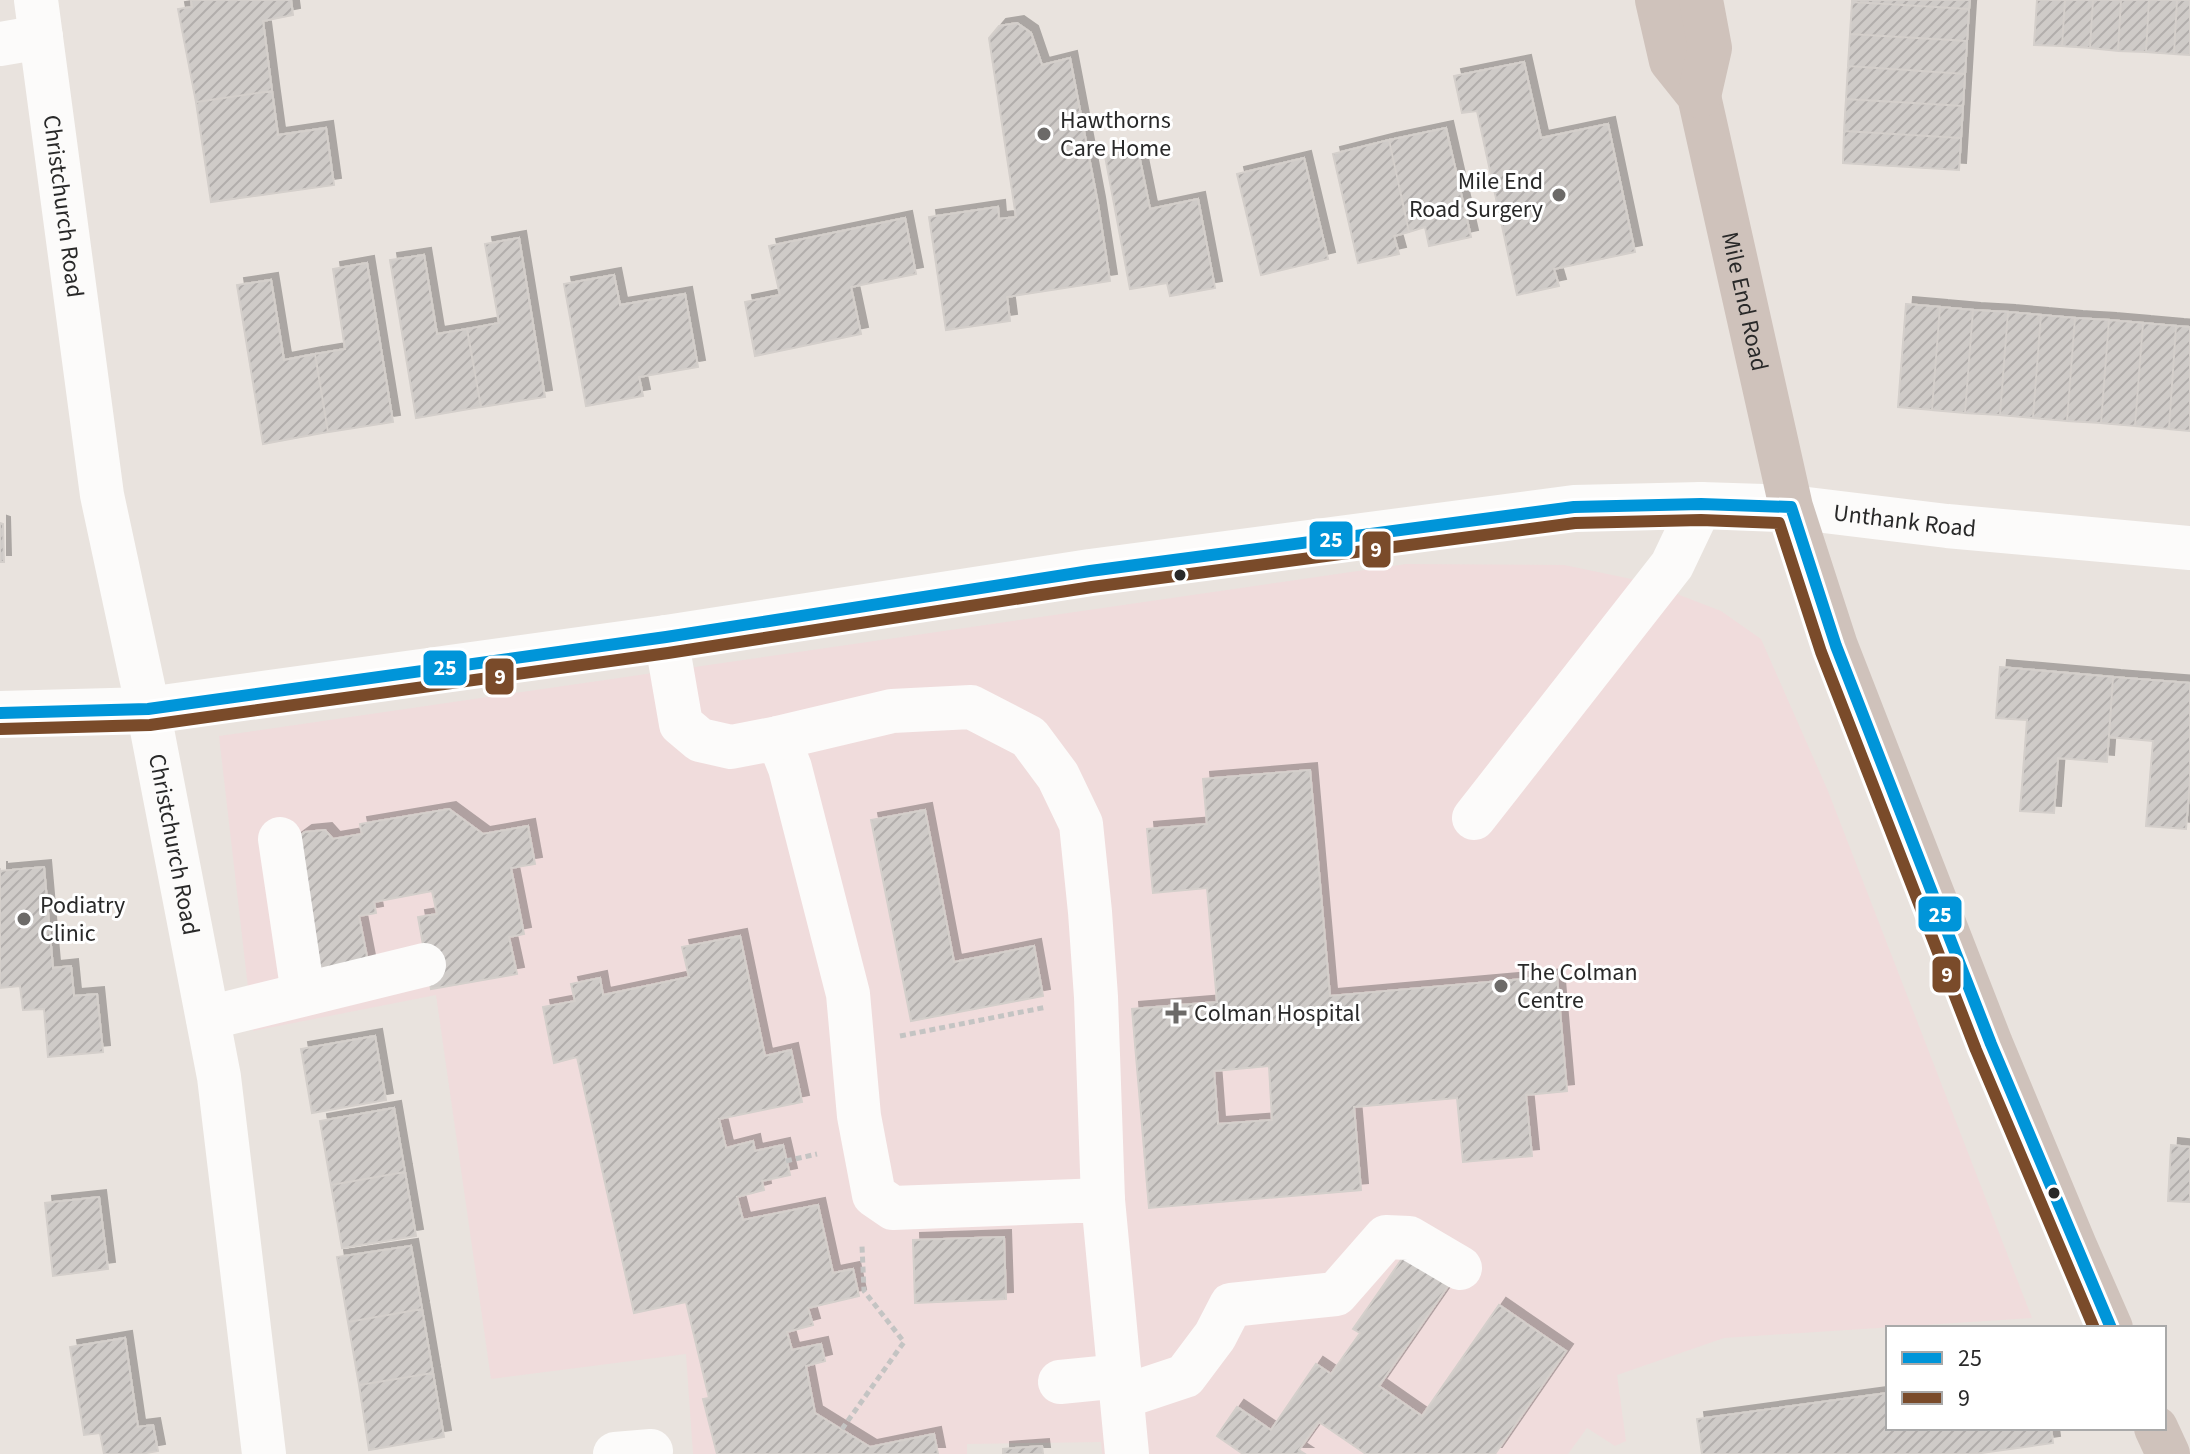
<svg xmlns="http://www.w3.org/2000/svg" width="2190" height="1454" font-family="'Source Sans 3',sans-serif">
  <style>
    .medical { fill: #f0dcdc }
    .building { fill: url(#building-hatch); stroke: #d4cfcb; stroke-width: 2; fill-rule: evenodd; filter: url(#shadow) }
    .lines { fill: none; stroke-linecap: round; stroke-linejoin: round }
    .path { stroke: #c4c4c3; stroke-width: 5; stroke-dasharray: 6 4; stroke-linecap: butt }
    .minor { stroke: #fcfbfa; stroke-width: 44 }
    .highway { stroke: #cfc2bb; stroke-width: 44 }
    .bus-1-casing { stroke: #fff; stroke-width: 18 }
    .bus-2-casing { stroke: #fff; stroke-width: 18 }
    .bus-1 { stroke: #0095d9; stroke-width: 12 }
    .bus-2 { stroke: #7a4b2a; stroke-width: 12 }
    .poi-dot { fill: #6c6a68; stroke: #fff; stroke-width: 3 }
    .bus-dot { fill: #292929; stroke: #fff; stroke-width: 3 }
    .labels { text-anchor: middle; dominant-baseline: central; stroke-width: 6; stroke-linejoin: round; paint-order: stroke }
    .poi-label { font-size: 24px; fill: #292929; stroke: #fff; text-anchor: start }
    .street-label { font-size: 24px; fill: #292929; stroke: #fff }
    .line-badge { stroke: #fff; stroke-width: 3 }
    .badge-label { font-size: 22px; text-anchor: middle; font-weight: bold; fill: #fff }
  </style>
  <defs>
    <pattern id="building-hatch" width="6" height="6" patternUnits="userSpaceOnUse" patternTransform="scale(2)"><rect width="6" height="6" fill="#cfcbc8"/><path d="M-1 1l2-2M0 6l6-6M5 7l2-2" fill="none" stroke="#b2aeac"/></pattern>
    <filter id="shadow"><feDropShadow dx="7" dy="-7" stdDeviation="0" flood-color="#0004"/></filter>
  </defs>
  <rect width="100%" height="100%" fill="#e9e3de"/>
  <path class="medical" d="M1406,564L1564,565L1646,582L1721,611L1761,639L1828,791L2032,1318L1724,1338L1617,1375L1626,1441L1615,1446L1587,1428L1568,1454H1102L1101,1442L967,1444V1454H693L686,1354L491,1379L436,995L253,1031L219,736Z"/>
  <path class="building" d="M191,0H291L293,15L263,21L272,91L196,102L178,9L192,7Z
    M1852,0H1970L1969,9L1852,2Z
    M2037,0H2065L2062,46L2034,45Z
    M2065,0H2093L2090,48L2062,46Z
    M2093,0H2121L2118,51L2090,48Z
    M2121,0H2149L2146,52L2118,51Z
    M2149,0H2177L2174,54L2146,52Z
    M2177,0H2190V55L2174,54Z
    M1852,2L1969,9L1967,41L1850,34Z
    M1017,23L1031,33L1042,65L1070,58L1098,204L1110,281L1007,297L1010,321L946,330L929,217L998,207L999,219L1016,217L989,38L999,26Z
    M1850,34L1967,41L1965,74L1848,66Z
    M1524,62L1541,138L1608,124L1635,252L1554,269L1559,286L1517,295L1477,111L1462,113L1454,76Z
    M1848,66L1965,74L1963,106L1846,99Z
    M272,91L278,135L326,128L334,185L211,202L196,102Z
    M1846,99L1963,106L1961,138L1844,131Z
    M1446,128L1471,237L1429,246L1425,227L1409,232L1389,140Z
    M1844,131L1961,138L1959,170L1843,163Z
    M1389,140L1409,232L1394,236L1399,254L1358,263L1333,154Z
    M1138,150L1150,209L1198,199L1215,288L1170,296L1167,283L1130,289L1105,156Z
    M1304,158L1328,259L1261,275L1237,174Z
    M905,218L916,274L851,287L861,334L755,356L745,302L780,295L769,246Z
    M519,238L545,397L481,407L467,329L499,323L485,244Z
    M424,255L437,334L467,329L481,407L416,418L390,260Z
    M367,263L393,422L328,432L315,354L345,349L333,269Z
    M614,275L620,305L685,294L698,367L639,377L643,396L586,406L564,284Z
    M271,280L284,360L315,354L328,432L263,444L237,285Z
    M1906,304L1940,307L1932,410L1898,407Z
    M1940,307L1973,310L1965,413L1932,410Z
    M1973,310L2008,312L2000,415L1965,413Z
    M2008,312L2041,315L2033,418L2000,415Z
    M2041,315L2075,318L2067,421L2033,418Z
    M2075,318L2109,320L2101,423L2067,421Z
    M2109,320L2143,323L2135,426L2101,423Z
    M2143,323L2176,326L2169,429L2135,426Z
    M2176,326L2190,327V431L2169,429Z
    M0,523L3,524L4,562H0Z
    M2000,667L2113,677L2107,762L2058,758L2054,813L2020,811L2027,720L1996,718Z
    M2113,677L2190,683V780L2186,829L2146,826L2153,741L2109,737Z
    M1310,770L1330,996L1557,976L1567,1091L1526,1095L1532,1156L1463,1162L1457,1098L1354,1107L1361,1190L1149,1208L1132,1009L1217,1002L1207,888L1153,893L1147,829L1207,824L1203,779ZM1269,1066L1272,1120L1218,1124L1214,1071Z
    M449,809L483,834L528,826L535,864L511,868L524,934L509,937L517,974L431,989L418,917L437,914L432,891L374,902L376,913L359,916L368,962L314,972L290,843L305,832L325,830L333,839L362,834L360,824Z
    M925,810L954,962L1034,946L1043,996L911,1021L871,820Z
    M44,867L53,968L71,966L74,996L97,994L103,1052L48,1057L44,1009L23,1010L20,986L0,988V868V871Z
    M740,936L765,1056L791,1050L802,1102L719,1119L726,1148L753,1141L755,1151L783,1145L790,1175L762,1181L764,1190L737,1197L743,1220L818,1205L833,1273L853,1269L859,1296L808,1308L813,1325L787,1332L792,1350L821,1344L825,1361L806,1366L815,1413L870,1447L934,1434L938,1454H717L703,1399L709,1398L686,1302L634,1313L577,1057L554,1063L543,1007L575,1001L571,984L600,978L603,995L689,977L682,947Z
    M375,1036L386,1100L312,1113L301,1049Z
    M394,1108L405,1172L331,1185L320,1121Z
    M2171,1145L2190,1147V1202L2168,1201Z
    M405,1172L416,1236L342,1248L331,1185Z
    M99,1197L108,1269L53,1276L45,1203Z
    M1004,1237L1006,1299L915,1303L913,1240Z
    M411,1246L422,1309L348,1322L337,1257Z
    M1404,1256L1448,1286L1379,1386L1422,1416L1499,1305L1566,1351L1495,1454H1366L1319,1422L1299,1450L1305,1454H1243L1217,1436L1237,1407L1271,1430L1316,1364L1331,1374L1360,1333L1353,1329Z
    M422,1309L433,1373L359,1385L348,1322Z
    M125,1338L138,1427L153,1425L158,1451L141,1454H104L100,1433L84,1435L70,1347Z
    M433,1373L444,1437L369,1450L359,1385Z
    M1888,1393V1428H2051L2053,1443L1974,1454H1702L1697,1419Z
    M1042,1446L1043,1454H1003V1449Z"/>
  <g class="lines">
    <path class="path" d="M900,1036L1047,1007
      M786,1161L817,1154
      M842,1429L904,1342L864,1291L862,1246"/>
    <g class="minor">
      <path id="s1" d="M36,0L102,495L148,709L219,1077L264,1454"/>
      <path d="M0,44L41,37"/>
      <path d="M666,637L681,724L700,740L731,747L778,738L790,768L848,994L859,1116L874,1195L893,1208L1103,1200L1127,1454"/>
      <path id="s2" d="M0,713L148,709L666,637L1090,571L1574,507L1701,504L1791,507L1947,526L2190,548"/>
      <path d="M778,738L892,711L971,707L1029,737L1058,776L1081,824L1090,912L1096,997L1103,1200"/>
      <path d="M1474,818L1672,565L1701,504"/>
      <path d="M280,839L303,994"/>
      <path d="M208,1018L424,965"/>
      <path d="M1060,1382L1121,1376"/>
      <path d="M1122,1397L1185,1376L1215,1336L1231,1305L1336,1294L1386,1237L1409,1238L1460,1268"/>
      <path d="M615,1454L651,1451"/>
    </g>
    <g class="highway">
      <path id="s3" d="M1657,0L1671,61L1699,96L1791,507L1823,606L1836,646L1991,1044L2075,1246L2111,1328"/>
      <path d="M1699,96L1710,48L1701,0"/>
      <path d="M2156,1428L2168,1454"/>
    </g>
    <g class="bus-1-casing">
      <path id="bus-1" d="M0,713L148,709L666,637L1090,571L1574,507L1701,504L1791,507L1836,646L1991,1044L2111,1328"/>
    </g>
    <g class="bus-2-casing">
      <path id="bus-2" d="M0,729L150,725L668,653L1092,587L1575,523L1701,520L1779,523L1821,652L1976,1050L2094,1328"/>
    </g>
    <use href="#bus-1" class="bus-1"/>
    <use href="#bus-2" class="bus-2"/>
  </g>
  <g class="poi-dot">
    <circle cx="1044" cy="134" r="8"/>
    <circle cx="1559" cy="195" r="8"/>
    <circle cx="24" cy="919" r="8"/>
    <circle cx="1501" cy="986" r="8"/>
    <path d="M1172 1001h8v8h8v8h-8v8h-8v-8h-8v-8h8z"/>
  </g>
  <g class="bus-dot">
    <circle cx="1180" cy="575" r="7"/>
    <circle cx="2054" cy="1193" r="7"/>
  </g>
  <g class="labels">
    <g class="poi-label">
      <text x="1060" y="120">Hawthorns<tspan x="1060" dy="28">Care Home</tspan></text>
      <text x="1543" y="181" text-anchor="end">Mile End<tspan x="1543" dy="28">Road Surgery</tspan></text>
      <text x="40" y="905">Podiatry<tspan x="40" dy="28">Clinic</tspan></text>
      <text x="1517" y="972">The Colman<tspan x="1517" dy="28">Centre</tspan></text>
      <text x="1194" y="1013">Colman Hospital</text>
    </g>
    <g class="street-label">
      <text stroke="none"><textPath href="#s1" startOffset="208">Christchurch Road</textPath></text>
      <text stroke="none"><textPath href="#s3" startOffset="318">Mile End Road</textPath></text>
      <text stroke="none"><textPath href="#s2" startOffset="1920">Unthank Road</textPath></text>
      <text stroke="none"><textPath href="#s1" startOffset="856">Christchurch Road</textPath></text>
    </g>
  </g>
  <g class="line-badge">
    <rect x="1308" y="520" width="46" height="38" rx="8" fill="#0095d9"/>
    <rect x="1361" y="530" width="31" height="39" rx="8" fill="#7a4b2a"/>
    <rect x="422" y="649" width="46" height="38" rx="8" fill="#0095d9"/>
    <rect x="484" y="657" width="31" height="39" rx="8" fill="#7a4b2a"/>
    <rect x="1917" y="895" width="46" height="38" rx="8" fill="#0095d9"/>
    <rect x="1931" y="955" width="31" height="39" rx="8" fill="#7a4b2a"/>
  </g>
  <g class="badge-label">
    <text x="1331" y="547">25</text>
    <text x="1376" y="557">9</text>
    <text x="445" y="675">25</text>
    <text x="500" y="684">9</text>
    <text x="1940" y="922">25</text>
    <text x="1947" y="982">9</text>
  </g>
  <rect x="1886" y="1326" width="280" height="104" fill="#ffffff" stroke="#a9a9a9" stroke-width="2"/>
  <rect x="1902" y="1352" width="40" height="12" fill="#0095d9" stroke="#a9a9a9" stroke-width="2"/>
  <text x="1958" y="1366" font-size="24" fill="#292929">25</text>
  <rect x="1902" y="1392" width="40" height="12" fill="#7a4b2a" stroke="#a9a9a9" stroke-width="2"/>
  <text x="1958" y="1406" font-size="24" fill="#292929">9</text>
</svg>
